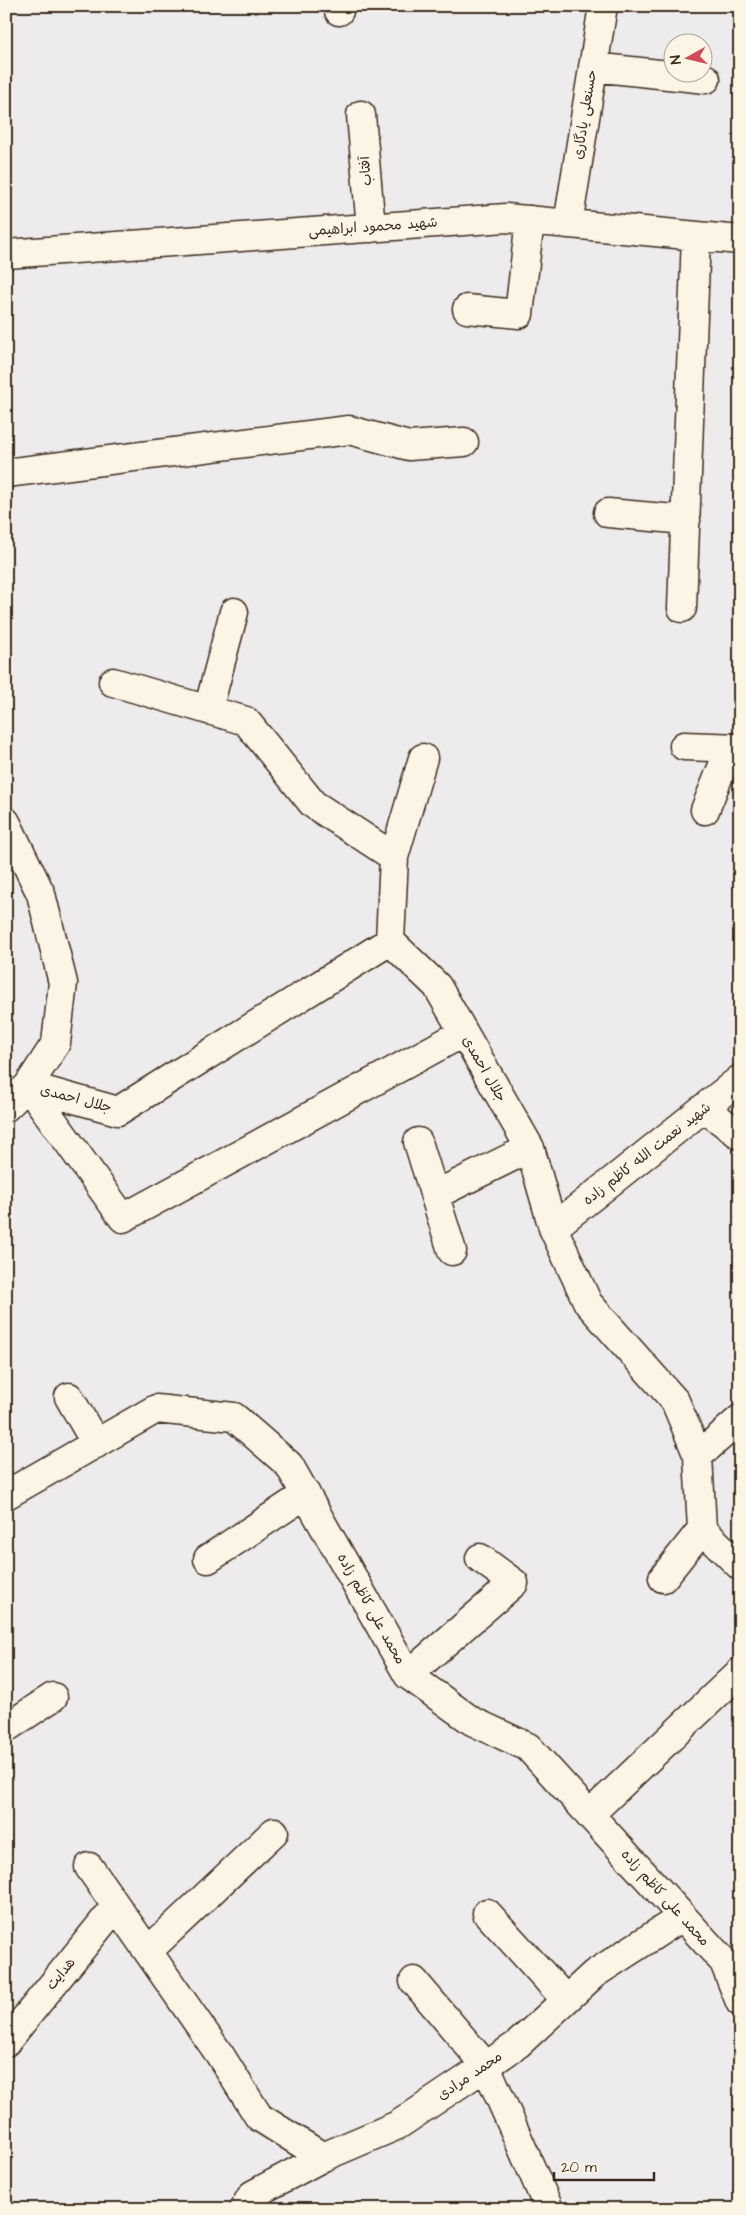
<svg xmlns="http://www.w3.org/2000/svg" width="746" height="2215" font-family="'Architects Daughter','Playpen Sans Arabic',sans-serif">
  <style>
    .lines { fill: none; stroke-linecap: round; stroke-linejoin: round }
    .minor-casing { stroke: #3b2a1e; stroke-width: 31 }
    .minor { stroke: #fcf5e5; stroke-width: 28 }
    .labels { text-anchor: middle; dominant-baseline: central; stroke-width: 4; stroke-linejoin: round; paint-order: stroke }
    .street-label { font-size: 14px; fill: #3b2a1e; stroke: #fcf5e5 }
  </style>
  <rect width="100%" height="100%" fill="#eeebec"/>
  <filter id="ink" filterUnits="userSpaceOnUse"><feTurbulence type="fractalNoise" baseFrequency=".02" numOctaves="2"/><feDisplacementMap in="SourceGraphic" scale="10" xChannelSelector="R" yChannelSelector="G"/><feConvolveMatrix kernelMatrix="1 2 1 2 8 2 1 2 1" color-interpolation-filters="sRGB"/></filter>
  <g filter="url(#ink)">
    <g class="lines">
      <g class="minor-casing">
        <path id="minor" d="M338,6L339,11
          M593,67L706,79
          M361,115L371,228
          M568,224L603,6
          M6,254L506,218L740,240
          M467,309L519,314L530,220
          M6,473L349,430L409,446L464,442
          M608,513L686,520
          M682,608L696,236
          M113,682L246,721L313,804L394,857
          M208,710L234,612
          M684,746L740,748
          M705,810L730,748
          M6,822L41,894L63,983L56,1043L28,1086L6,1107
          M390,941L394,857L423,758
          M28,1086L118,1111L390,941L437,986L530,1148L553,1228L588,1303L675,1401L698,1456L702,1529L740,1566
          M28,1086L123,1218L463,1033
          M704,1108L740,1135
          M418,1142L452,1251
          M435,1195L530,1148
          M553,1228L740,1079
          M69,1397L96,1444
          M698,1456L740,1419
          M6,1495L156,1409L234,1417L289,1465L408,1675L472,1721L528,1747L724,1962L740,2002
          M208,1559L306,1494
          M663,1578L702,1529
          M408,1675L514,1583L480,1558
          M6,1728L53,1697
          M589,1815L740,1672
          M89,1867L220,2055L259,2117L323,2157
          M487,1913L566,2000
          M148,1951L274,1832
          M414,1981L486,2066L549,2209
          M6,2042L116,1906
          M244,2209L252,2195L323,2157L398,2125L486,2066L518,2044L594,1974L682,1917"/>
      </g>
      <use href="#minor" class="minor"/>
    </g>
  </g>
  <g class="labels">
    <g class="street-label">
      <text transform="translate(585 115) rotate(-81)">حسنعلی یادگاری</text>
      <text transform="translate(366 171) rotate(-95)">آفتاب</text>
      <text transform="translate(373 227) rotate(-4)">شهید محمود ابراهیمی</text>
      <text transform="translate(484 1069) rotate(60)">جلال احمدی</text>
      <text transform="translate(76 1099) rotate(15)">جلال احمدی</text>
      <text transform="translate(647 1154) rotate(-38)">شهید نعمت الله کاظم زاده</text>
      <text transform="translate(371 1609) rotate(61)">محمد علی کاظم زاده</text>
      <text transform="translate(665 1898) rotate(48)">محمد علی کاظم زاده</text>
      <text transform="translate(61 1974) rotate(-51)">هدایت</text>
      <text transform="translate(470 2076) rotate(-34)">محمد مرادی</text>
    </g>
  </g>
  <rect width="746" height="2215" fill="none" stroke="#fcf5e5" stroke-width="25"/>
  <rect x="12" y="12" width="721" height="2190" fill="none" stroke="#3b2a1e" stroke-width="2" filter="url(#ink)"/>
  <g transform="translate(688 58) rotate(262)"><circle r="24" fill="#fcf5e5" stroke="#afa495"/>
  <path d="M0-4L9 19L0 12L-9 19Z" fill="#d1495b"/>
  <text y="-8" font-size="14" font-weight="bold" text-anchor="middle" fill="#3b2a1e">N</text>
  </g>
  <path d="M554 2172v8h100v-8" fill="none" stroke="#3b2a1e" stroke-width="2.5"/>
  <text x="561" y="2172" font-size="15" fill="#3b2a1e" stroke="#fcf5e5" stroke-width="4" paint-order="stroke">20 m</text>
</svg>
